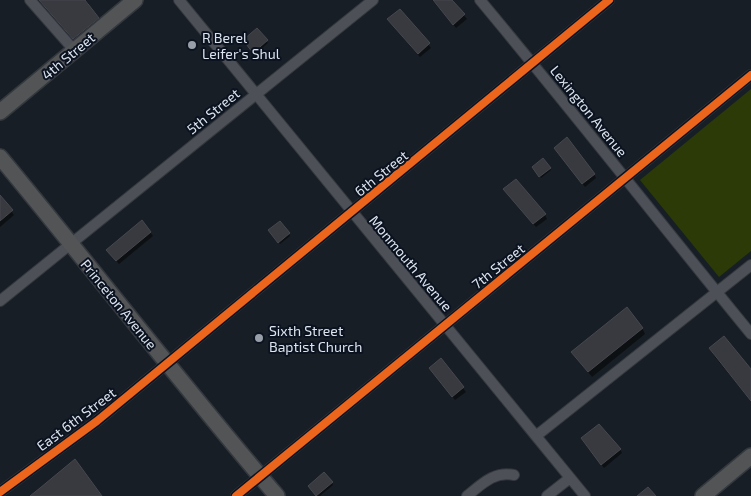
<svg xmlns="http://www.w3.org/2000/svg" width="751" height="496" font-family="'Exo 2',sans-serif">
  <style>
    .green { fill: #2b3a07 }
    .shadow { fill: #0007 }
    .building { fill: #393a40; stroke: #47474f }
    .lines { fill: none; stroke-linecap: round; stroke-linejoin: round }
    .street-casing { stroke: #34383f; stroke-width: 12 }
    .secondary-casing { stroke: #34383f; stroke-width: 18 }
    .street { stroke: #4d5057; stroke-width: 10 }
    .secondary { stroke: #525456; stroke-width: 15 }
    .cycleway-casing { stroke: #0b1321; stroke-width: 11 }
    .cycleway { stroke: #eb651d; stroke-width: 8 }
    .poi-dot { fill: #989fa8; stroke: #0b1321; stroke-width: 2 }
    .labels { text-anchor: middle; dominant-baseline: central; stroke-width: 4; stroke-linejoin: round; paint-order: stroke }
    .poi-label { font-size: 14px; fill: #dde4ee; stroke: #0b1321; text-anchor: start }
    .street-label { font-size: 14px; fill: #dde4ee; stroke: #0b1321 }
  </style>
  <rect width="100%" height="100%" fill="#181e25"/>
  <path class="green" d="M751,89V251L719,277L640,180Z"/>
  <path class="shadow" d="M39,0H86L89,4L87,5L100,22L76,42Z
    M432,0H451L467,19L456,28Z
    M400,10L431,48L420,57L391,23Z
    M257,30L268,43L255,54L246,43Z
    M558,152L594,174L596,178L585,187Z
    M550,168L551,170L541,178L535,169Z
    M507,193L545,215L547,219L536,227Z
    M0,197L14,215L0,227Z
    M142,222L153,236L119,264L110,254Z
    M271,233L289,234L290,236L280,244Z
    M642,328L645,334L592,377L576,357Z
    M710,349L751,371V401L715,357Z
    M441,360L466,392L455,400L433,372Z
    M584,442L620,449L622,453L604,468Z
    M332,482L333,485L320,496H317L311,488Z"/>
  <path class="building" d="M39,0H85L99,18L73,39Z
    M433,0H452L465,14L453,25Z
    M400,9L430,43L418,54L387,19Z
    M257,28L268,40L253,53L243,40Z
    M567,137L595,174L582,184L554,148Z
    M543,158L551,168L539,177L532,167Z
    M516,179L546,214L533,224L503,189Z
    M0,195L13,210L0,221Z
    M142,220L151,232L116,261L106,250Z
    M280,221L290,233L278,243L268,230Z
    M627,307L643,328L588,372L571,352Z
    M724,336L751,369V401L709,348Z
    M441,358L464,387L452,397L429,368Z
    M599,424L621,449L601,465L581,438Z
    M75,459L102,496H30L40,488Z
    M324,472L333,482L316,496L308,486Z
    M648,487L656,496H637Z"/>
  <g class="lines">
    <g class="street-casing">
      <path id="street" d="M30,0L74,50
        M179,0L585,496
        M480,0C572,110 660,223 751,334
        M0,301L373,0
        M536,436L751,265
        M0,492L97,421L609,0
        M236,496L751,75
        M467,496C482,484 494,471 514,475
        M547,496L570,478"/>
    </g>
    <g class="secondary-casing">
      <path id="secondary" d="M0,112L135,0
        M0,157C93,269 182,385 277,496
        M703,496L751,456"/>
    </g>
    <use href="#street" class="street"/>
    <use href="#secondary" class="secondary"/>
    <g class="cycleway-casing">
      <path id="cycleway" d="M0,492L97,421L609,0
        M236,496L751,75"/>
    </g>
    <use href="#cycleway" class="cycleway"/>
  </g>
  <g class="poi-dot">
    <circle cx="192" cy="45" r="5"/>
    <circle cx="259" cy="338" r="5"/>
  </g>
  <g class="labels">
    <g class="poi-label">
      <text x="202" y="37">R Berel<tspan x="202" dy="16">Leifer's Shul</tspan></text>
      <text x="269" y="330">Sixth Street<tspan x="269" dy="16">Baptist Church</tspan></text>
    </g>
    <g class="street-label">
      <text transform="translate(68 56) rotate(-40)">4th Street</text>
      <text transform="translate(213 111) rotate(-39)">5th Street</text>
      <text transform="translate(589 111) rotate(51)">Lexington Avenue</text>
      <text transform="translate(381 173) rotate(-39)">6th Street</text>
      <text transform="translate(411 263) rotate(50)">Monmouth Avenue</text>
      <text transform="translate(498 266) rotate(-39)">7th Street</text>
      <text transform="translate(119 304) rotate(51)">Princeton Avenue</text>
      <text transform="translate(76 419) rotate(-37)">East 6th Street</text>
    </g>
  </g>
</svg>
